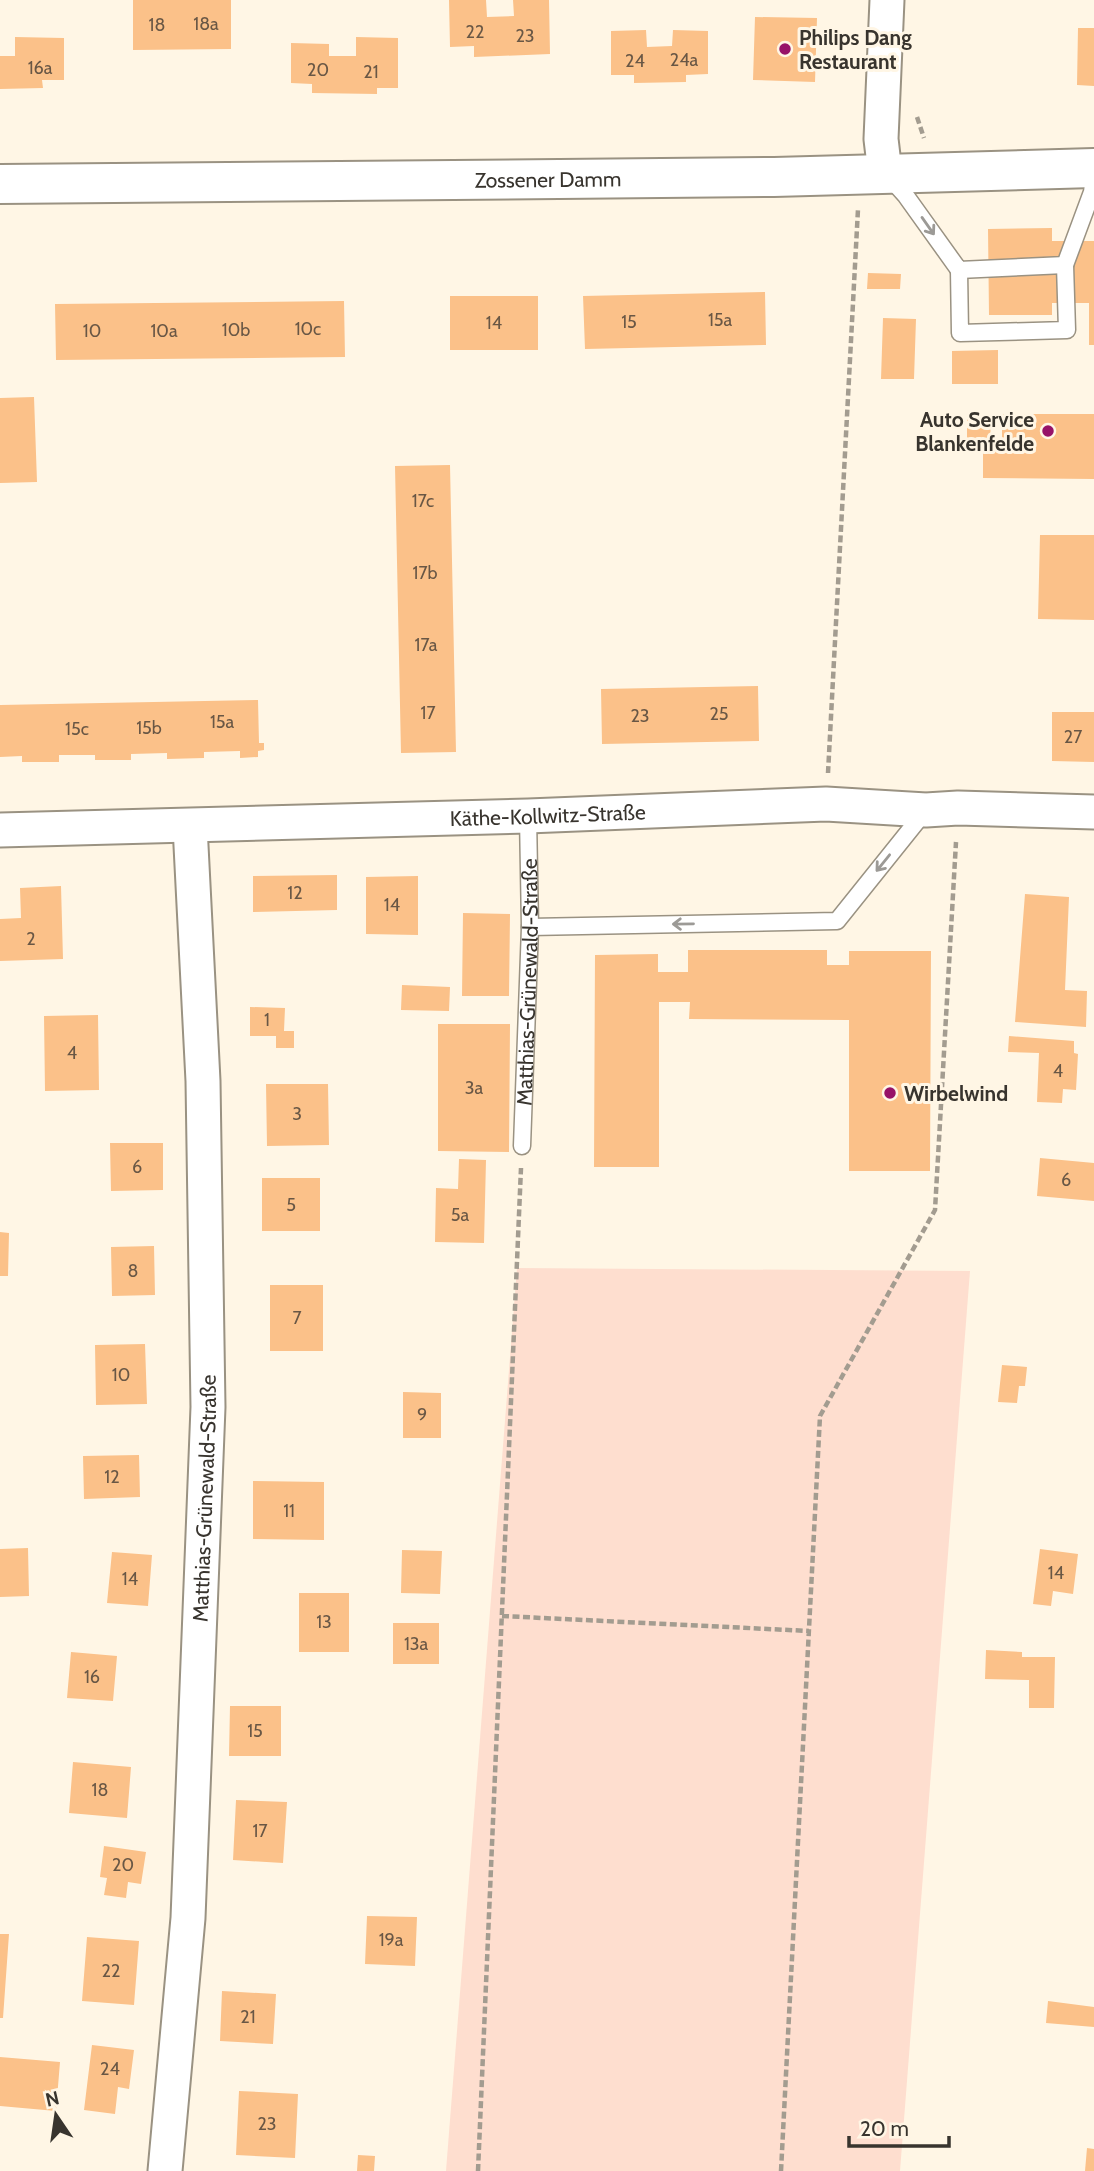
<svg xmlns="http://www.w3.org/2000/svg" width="1094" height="2171" font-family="Cabin,sans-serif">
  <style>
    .green { fill: #fedecf }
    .building { fill: #fbc189 }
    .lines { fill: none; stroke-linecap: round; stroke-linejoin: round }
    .service-casing { stroke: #9a9282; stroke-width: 19 }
    .minor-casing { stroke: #9a9282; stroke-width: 37 }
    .secondary-casing { stroke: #9a9282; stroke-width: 42 }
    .path { stroke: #a39c90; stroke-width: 4.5; stroke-dasharray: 7 3.5; stroke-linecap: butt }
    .service { stroke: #fff; stroke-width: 16 }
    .minor { stroke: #fff; stroke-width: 33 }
    .secondary { stroke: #fff; stroke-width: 38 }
    .oneway { stroke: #9c9a96 }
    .poi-dot { fill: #971268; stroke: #fff6e5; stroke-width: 2.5 }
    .labels { text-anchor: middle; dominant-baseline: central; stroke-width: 6; stroke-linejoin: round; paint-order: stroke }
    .number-label { font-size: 18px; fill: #695745 }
    .poi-label { font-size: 21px; font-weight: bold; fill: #38342e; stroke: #fff6e5; text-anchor: start }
    .street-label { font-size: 21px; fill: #38342e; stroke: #fff6e5 }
  </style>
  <rect width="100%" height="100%" fill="#fff6e5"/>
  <path class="green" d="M517,1268L970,1271L900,2171H446Z"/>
  <path class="building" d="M133,0H231V49L133,50Z
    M449,0H486L487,17L514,16L513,0H549L550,54L474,57V46L450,47Z
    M755,17L817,18L815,82L753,80Z
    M1078,28H1094V86L1077,85Z
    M646,30L647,47L672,46L673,30L708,31V74L686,75V82L634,83V75H611V31Z
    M15,37L64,38V80H42L43,88L0,89V56H15Z
    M356,37L398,38V88H377V94L312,93V84L291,83V43L329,44V56H356Z
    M1052,228V241H1094V345H1089V303H1052V315H989L988,229Z
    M868,273L901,274L900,289H867Z
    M765,292L766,345L585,349L583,296Z
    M450,296H538V350H450Z
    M344,301L345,357L56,360L55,304Z
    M883,318L916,319L914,379H881Z
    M998,350V384H952V351Z
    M34,397L37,482L0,483V398Z
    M967,414H991L990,446L967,445Z
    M1002,414H1094V479L983,478V449H1002Z
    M450,465L456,752L401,753L395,466Z
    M1040,535H1094V620L1038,619Z
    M758,686L759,741L602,744L601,689Z
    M258,700L259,743H264V750L258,751V757L240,758V751L204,752V758L167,759V753L131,754V760H95V755H59V762H22V756L0,757V705Z
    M1052,712H1094V762L1052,761Z
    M337,875V910L253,912V876Z
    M418,876V935L366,934V877Z
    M61,886L63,959L0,961V919L21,918L20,888Z
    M1025,894L1069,897L1065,990L1087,991L1086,1027L1015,1022Z
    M463,913L510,914L509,996H462Z
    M688,950H827V965H849V951H931L930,1171H849V1020L689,1019L690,1002H659V1167H594L595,955L658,954V972H688Z
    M402,985L450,987L449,1011L401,1010Z
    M250,1007L285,1008L284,1031H294V1048H276V1036H250Z
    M98,1015L99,1090L45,1091L44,1016Z
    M438,1024H510L509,1152L438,1151Z
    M1009,1036L1074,1041V1053L1078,1054L1076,1090L1063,1089L1062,1103L1037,1102L1039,1053L1008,1052Z
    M266,1084H328L329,1145L267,1146Z
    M110,1143H163V1190L111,1191Z
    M1040,1158L1094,1163V1201L1037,1196Z
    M459,1159L486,1160L484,1243L435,1242L436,1188L458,1189Z
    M262,1178H320V1231H262Z
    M0,1232L9,1233L8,1276H0Z
    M154,1246L155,1295L112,1296L111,1247Z
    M270,1285H323V1351H270Z
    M145,1344L147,1404L96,1405L95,1345Z
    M1002,1365L1027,1367L1025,1386H1019L1017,1403L998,1402Z
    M403,1392L441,1393V1438H403Z
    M139,1455L140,1497L84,1499L83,1456Z
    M253,1481L324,1482V1540L253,1539Z
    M28,1548L29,1596L0,1597V1549Z
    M1040,1549L1078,1554L1073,1594L1053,1591L1051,1606L1033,1604Z
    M402,1550L442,1551L440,1594L401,1593Z
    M112,1552L152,1555L148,1606L107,1603Z
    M299,1593H349V1652H299Z
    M393,1623H439V1664H393Z
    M986,1650L1022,1652V1657H1055L1054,1708H1029V1680L985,1679Z
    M71,1652L117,1656L113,1701L67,1698Z
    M230,1706H281V1756H229Z
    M73,1762L131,1767L127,1818L69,1813Z
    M236,1800L287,1802L283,1863L233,1860Z
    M104,1846L146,1852L141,1884L128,1882L126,1898L104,1895L107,1878L100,1877Z
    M367,1916L417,1917L415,1966L365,1964Z
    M0,1934H9L3,2018H0Z
    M87,1937L139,1941L134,2005L82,2001Z
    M222,1991L276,1994L273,2044L220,2041Z
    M1048,2001L1094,2007V2027L1046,2023Z
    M92,2045L134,2050L129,2089L118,2087L115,2114L84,2110Z
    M0,2057L60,2062L56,2111L0,2106Z
    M239,2091L298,2094L295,2158L236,2155Z
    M1087,2148L1094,2149V2171H1085Z
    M358,2155L375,2156L374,2171H357Z"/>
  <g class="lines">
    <g class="service-casing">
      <g id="service">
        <path d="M889,177L906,196L959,270L1065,265L1092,192L1094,177"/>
        <path d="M959,270L960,333L1067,330L1065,265"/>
        <path d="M530,927L837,921L926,810"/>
        <path id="s1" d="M522,1146L530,927L528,816"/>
      </g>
    </g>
    <g class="minor-casing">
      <g id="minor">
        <path d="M885,173L881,139L887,0"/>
        <path id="s2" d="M0,830L528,816L826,804L926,810L958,808L1094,812"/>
        <path id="s3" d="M165,2171L188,1918L208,1407L203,1081L190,826"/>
      </g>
    </g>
    <g class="secondary-casing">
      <g id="secondary">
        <path id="s4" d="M0,184L774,177L1094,168"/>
      </g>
    </g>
    <path class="path" d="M917,117L924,138
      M828,773L858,209
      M502,1616L809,1631
      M478,2171L521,1168
      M781,2171L820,1416L935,1210L956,842"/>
    <use href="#service" class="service"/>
    <use href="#minor" class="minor"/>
    <use href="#secondary" class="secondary"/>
  </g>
  <defs><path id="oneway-shaft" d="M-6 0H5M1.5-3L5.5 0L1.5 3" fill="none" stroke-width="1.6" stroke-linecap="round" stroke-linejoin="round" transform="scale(1.75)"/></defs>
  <g class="oneway">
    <use href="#oneway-shaft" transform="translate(928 226) rotate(55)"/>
    <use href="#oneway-shaft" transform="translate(883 863) rotate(129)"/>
    <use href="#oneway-shaft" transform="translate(683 924) rotate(179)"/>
  </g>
  <g class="poi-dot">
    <circle cx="785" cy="49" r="7"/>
    <circle cx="1048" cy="431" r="7"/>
    <circle cx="890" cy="1093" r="7"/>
  </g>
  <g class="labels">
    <g class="number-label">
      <text x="206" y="24">18a</text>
      <text x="157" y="25">18</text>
      <text x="475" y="32">22</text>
      <text x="525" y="36">23</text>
      <text x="684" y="60">24a</text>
      <text x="635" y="61">24</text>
      <text x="40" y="68">16a</text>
      <text x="318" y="70">20</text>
      <text x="371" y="72">21</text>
      <text x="720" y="320">15a</text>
      <text x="629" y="322">15</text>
      <text x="494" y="323">14</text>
      <text x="308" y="329">10c</text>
      <text x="236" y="330">10b</text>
      <text x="92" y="331">10</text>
      <text x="164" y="331">10a</text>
      <text x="423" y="501">17c</text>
      <text x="425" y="573">17b</text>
      <text x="426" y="645">17a</text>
      <text x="428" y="713">17</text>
      <text x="719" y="714">25</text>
      <text x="640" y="716">23</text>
      <text x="222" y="722">15a</text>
      <text x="149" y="728">15b</text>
      <text x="77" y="729">15c</text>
      <text x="1073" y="737">27</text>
      <text x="295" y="893">12</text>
      <text x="392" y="905">14</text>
      <text x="31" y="939">2</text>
      <text x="267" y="1020">1</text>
      <text x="72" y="1053">4</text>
      <text x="1058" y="1071">4</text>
      <text x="474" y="1088">3a</text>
      <text x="297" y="1114">3</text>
      <text x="137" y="1167">6</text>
      <text x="1066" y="1180">6</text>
      <text x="291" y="1205">5</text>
      <text x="460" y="1215">5a</text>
      <text x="133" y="1271">8</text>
      <text x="297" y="1318">7</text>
      <text x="121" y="1375">10</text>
      <text x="422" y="1415">9</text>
      <text x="112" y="1477">12</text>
      <text x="289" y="1511">11</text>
      <text x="1056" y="1573">14</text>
      <text x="130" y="1579">14</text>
      <text x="324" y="1622">13</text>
      <text x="416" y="1644">13a</text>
      <text x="92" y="1677">16</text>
      <text x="255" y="1731">15</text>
      <text x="100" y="1790">18</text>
      <text x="260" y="1831">17</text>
      <text x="123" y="1865">20</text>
      <text x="391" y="1940">19a</text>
      <text x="111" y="1971">22</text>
      <text x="248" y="2017">21</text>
      <text x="110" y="2069">24</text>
      <text x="267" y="2124">23</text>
    </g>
    <g class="poi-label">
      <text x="799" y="37">Philips Dang<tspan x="799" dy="24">Restaurant</tspan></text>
      <text x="1034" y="419" text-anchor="end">Auto Service<tspan x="1034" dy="24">Blankenfelde</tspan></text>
      <text x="904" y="1093">Wirbelwind</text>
    </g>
    <g class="street-label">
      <text stroke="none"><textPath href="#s4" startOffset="548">Zossener Damm</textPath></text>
      <text stroke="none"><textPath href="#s2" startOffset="548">Käthe-Kollwitz-Straße</textPath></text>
      <text stroke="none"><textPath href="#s1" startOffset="164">Matthias-Grünewald-Straße</textPath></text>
      <text stroke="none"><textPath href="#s3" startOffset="674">Matthias-Grünewald-Straße</textPath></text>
    </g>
  </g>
  <g transform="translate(56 2115) rotate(347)" stroke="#fff6e5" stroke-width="5" paint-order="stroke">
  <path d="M0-5L12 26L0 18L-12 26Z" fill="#38342e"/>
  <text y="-10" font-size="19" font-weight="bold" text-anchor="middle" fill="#38342e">N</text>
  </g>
  <path d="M849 2136v10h100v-10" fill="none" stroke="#38342e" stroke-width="3.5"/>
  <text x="860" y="2136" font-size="21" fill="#38342e" stroke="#fff6e5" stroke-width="5" paint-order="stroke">20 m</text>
</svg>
